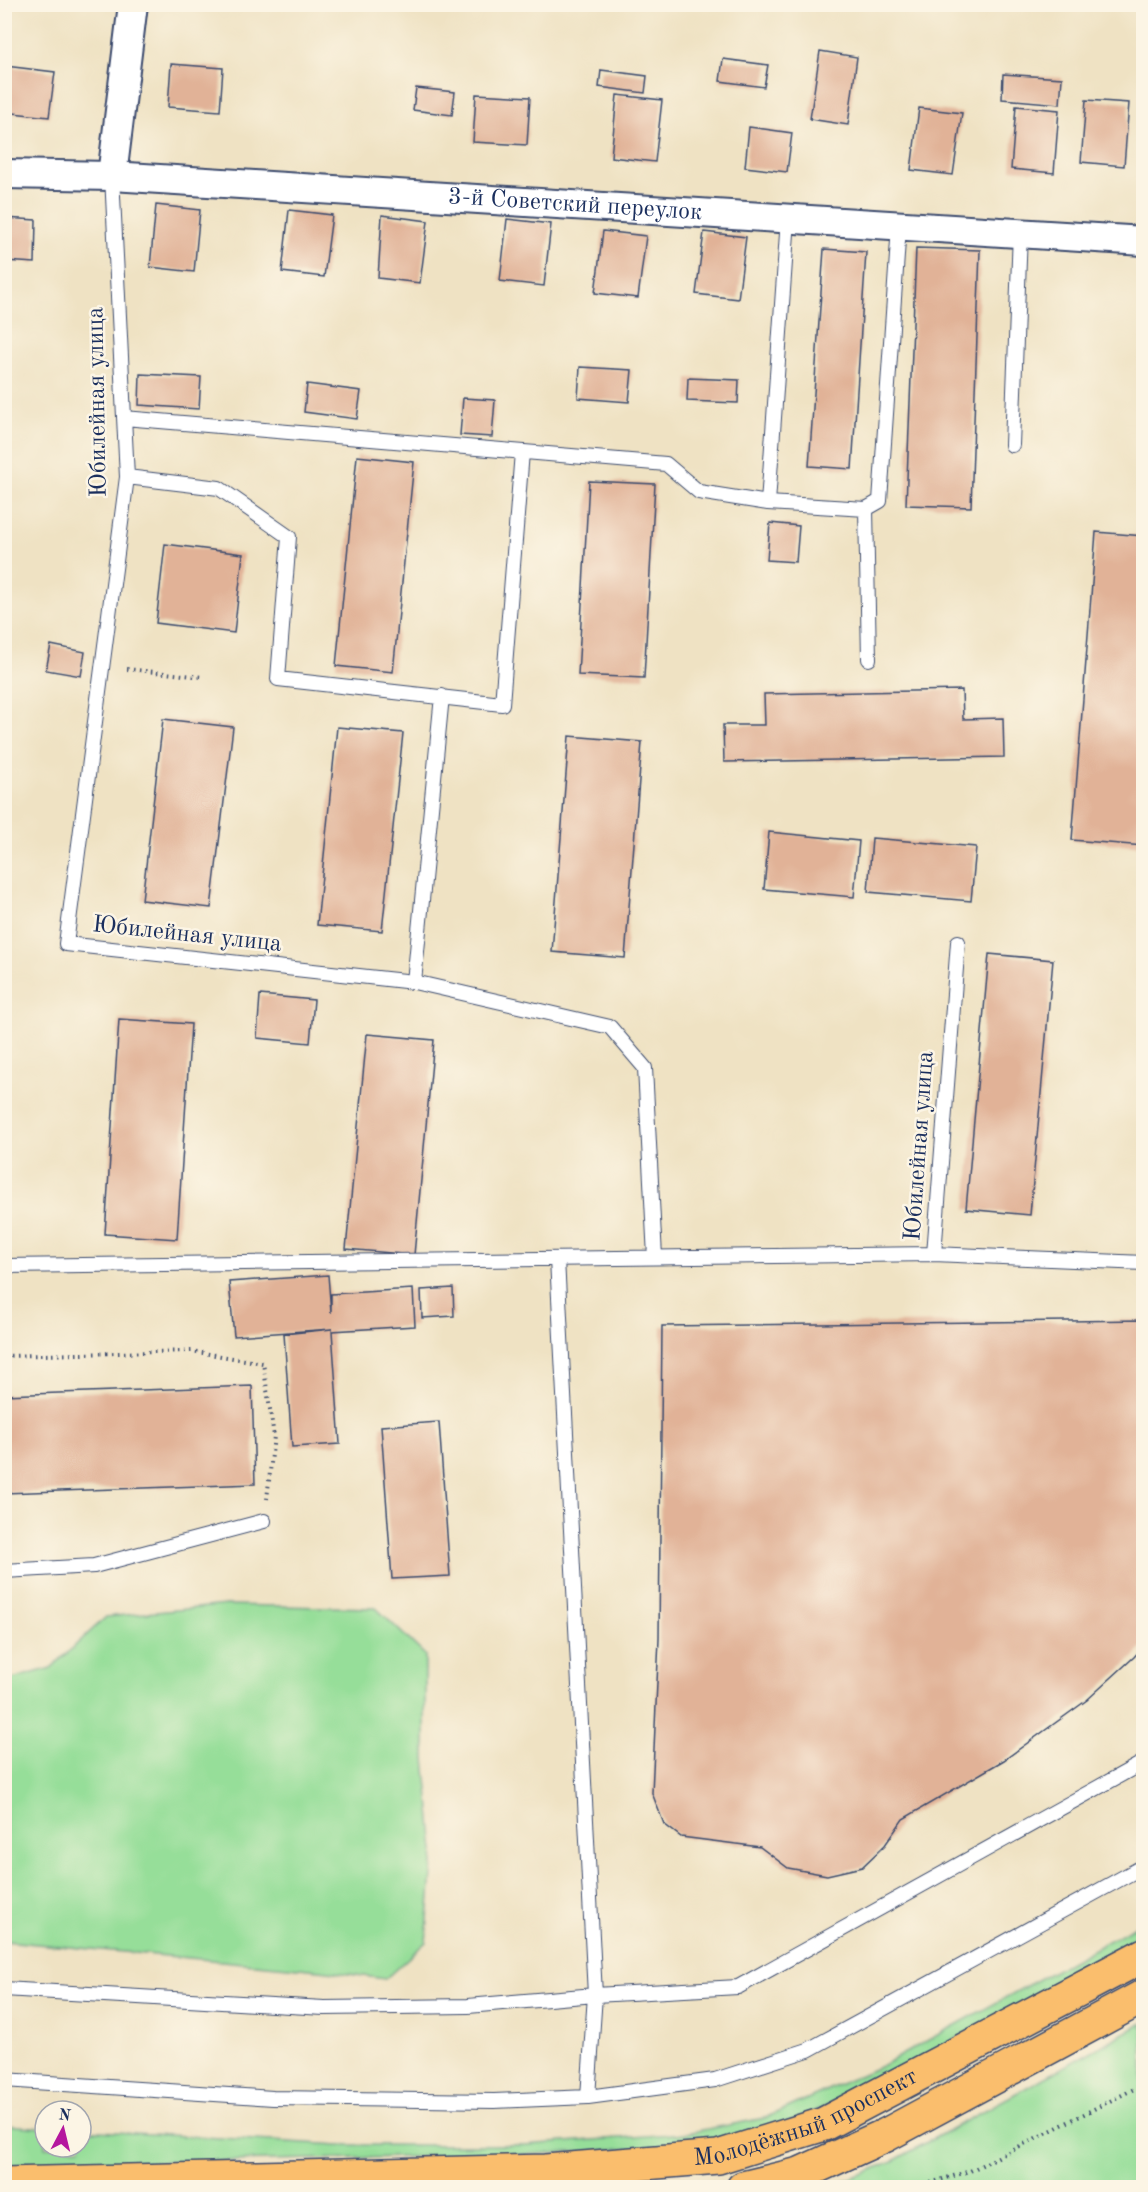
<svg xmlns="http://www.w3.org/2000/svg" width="1148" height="2192" font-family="'Old Standard TT',serif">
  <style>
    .green { fill: #96de99; stroke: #58867c; stroke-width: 1.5 }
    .building { fill: #e1b297 }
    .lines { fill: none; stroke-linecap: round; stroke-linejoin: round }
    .service-casing { stroke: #3b4a6d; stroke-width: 16 }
    .minor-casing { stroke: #3b4a6d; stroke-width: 32 }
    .primary-casing { stroke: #3b4a6d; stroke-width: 36 }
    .path { stroke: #3b4a6d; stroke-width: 4; stroke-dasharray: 1.5 4.5; stroke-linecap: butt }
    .service { stroke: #fff; stroke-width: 14 }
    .minor { stroke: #fff; stroke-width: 28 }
    .primary { stroke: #fabe6d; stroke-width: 33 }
    .labels { text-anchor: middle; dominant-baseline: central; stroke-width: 5; stroke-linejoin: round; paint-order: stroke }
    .street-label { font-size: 24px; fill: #1b2f5e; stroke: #fcf5e5 }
  </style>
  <rect width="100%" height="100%" fill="#fcf5e5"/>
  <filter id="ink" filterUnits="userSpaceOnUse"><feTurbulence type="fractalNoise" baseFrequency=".0167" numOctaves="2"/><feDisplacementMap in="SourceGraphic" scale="12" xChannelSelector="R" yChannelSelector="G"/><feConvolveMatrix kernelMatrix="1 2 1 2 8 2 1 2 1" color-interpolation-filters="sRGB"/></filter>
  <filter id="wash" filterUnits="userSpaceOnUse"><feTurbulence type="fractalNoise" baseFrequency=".008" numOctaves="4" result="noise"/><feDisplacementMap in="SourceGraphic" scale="24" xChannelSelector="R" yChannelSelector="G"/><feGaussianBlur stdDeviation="1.35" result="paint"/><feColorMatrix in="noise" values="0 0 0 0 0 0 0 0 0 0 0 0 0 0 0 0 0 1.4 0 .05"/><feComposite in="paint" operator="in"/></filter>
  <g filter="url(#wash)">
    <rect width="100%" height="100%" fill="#efe2c3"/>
    <path class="green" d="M227,1605L376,1608L425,1655V1758L434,1851L426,1942L385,1979L320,1970L5,1941V1681L51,1668L106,1617Z
      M1143,1922V1939L844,2099L794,2120L753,2133L673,2146L533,2154L5,2166L4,2125L45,2128V2147H81V2130L340,2145H525L687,2133L765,2118L883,2065Z
      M1143,2023V2187H830L895,2160Z"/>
    <g id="blocks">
      <path class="building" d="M820,51L857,57L848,125L810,119Z
        M723,59L768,65L764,87L720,81Z
        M171,64L223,68L220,111L168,107Z
        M5,66L55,72L49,117L4,112Z
        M601,70L647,76L645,93L599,87Z
        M1003,74L1062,78L1060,104L1002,99Z
        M416,88L455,92L452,115L413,110Z
        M476,94L530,97L527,145L473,142Z
        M617,95L662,100L655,162L611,157Z
        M1086,100L1129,103L1124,166L1081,162Z
        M1016,106L1059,110L1054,173L1011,169Z
        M919,108L962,113L953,175L911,170Z
        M749,127L792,133L787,172L745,167Z
        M156,205L200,210L194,272L150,267Z
        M289,210L332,215L324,277L282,272Z
        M382,215L428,221L420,283L378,278Z
        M5,218L36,220L35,263L5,261Z
        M507,219L551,224L544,286L500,281Z
        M603,231L646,236L638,298L595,293Z
        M704,232L746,237L738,299L696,294Z
        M916,248L980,250L971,507L906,505Z
        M824,249L866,252L852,469L809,466Z
        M580,367L632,370L629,402L578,398Z
        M140,374L201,377L199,409L139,405Z
        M688,378L739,380L738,403L687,401Z
        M307,384L361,391L357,419L304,412Z
        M463,398L495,400L492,437L460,435Z
        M357,456L414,462L393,672L336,666Z
        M589,481L655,484L644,678L578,675Z
        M770,523L799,526L796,562L767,560Z
        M1096,532L1144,536V846L1072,840Z
        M165,544L243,554L234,633L156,623Z
        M51,645L85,652L81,676L46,670Z
        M962,690L963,719L1003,718L1004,757L724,762L723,725H765L764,694Z
        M163,719L233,727L211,908L142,900Z
        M337,727L403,733L382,931L317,925Z
        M569,736L642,742L625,958L552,952Z
        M769,832L859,841L854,897L764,889Z
        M872,838L976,847L971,901L868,892Z
        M989,954L1053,960L1030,1215L966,1209Z
        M260,995L314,1000L310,1043L257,1038Z
        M119,1019L191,1024L177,1239L105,1234Z
        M367,1034L434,1040L414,1255L346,1249Z
        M328,1275L331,1313V1294L413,1289L415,1326L332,1331L340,1444L292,1447L284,1334L332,1329L234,1336L229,1282Z
        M453,1288L454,1316L422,1318L421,1290Z
        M1144,1320V1646L1134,1657L1087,1700L1004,1760L903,1819L885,1845L862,1867L827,1875L788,1868L760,1847L681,1837L664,1824L652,1793L659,1639L662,1326Z
        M252,1386L255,1484L4,1493V1395Z
        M439,1422L450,1576L392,1579L381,1426Z"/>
    </g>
  </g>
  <g filter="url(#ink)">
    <use href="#blocks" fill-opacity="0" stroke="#3b4a6d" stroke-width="1.5"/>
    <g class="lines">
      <g class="service-casing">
        <path id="service" d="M112,176L127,477L66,944L414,982L610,1027L645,1068L655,1257
          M124,418L666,464L699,492L768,503L866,509L869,659
          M1012,445L1020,233
          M127,477L219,488L289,537L278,679L502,704L522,452
          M768,503L788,219
          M866,509L880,501L899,226
          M414,982L442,696
          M934,1254L1144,1263
          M4,1266L934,1254L958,942
          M4,1571L94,1566L264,1521
          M4,1989L324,2008L468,2006L595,1995L557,1259
          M4,2080L273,2098L494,2101L588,2097L715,2080L808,2050L1144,1866
          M588,2097L595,1995L738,1987L1144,1762"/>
      </g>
      <g class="minor-casing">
        <g id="minor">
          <path id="s1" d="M4,174L112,176L1144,241"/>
          <path d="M112,176L133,4"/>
        </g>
      </g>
      <g class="primary-casing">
        <g id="primary">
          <path id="s2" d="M4,2184L546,2171L718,2157L824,2124L1144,1955"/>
          <path d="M743,2188L800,2174L886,2135L1144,1996"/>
        </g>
      </g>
      <path class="path" d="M127,669L203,677
        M4,1356L192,1351L263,1363L274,1436L267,1499
        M913,2188L970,2171L1144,2084"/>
      <use href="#service" class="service"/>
      <use href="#minor" class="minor"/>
      <use href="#primary" class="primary"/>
    </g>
  </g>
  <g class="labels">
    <g class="street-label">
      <text stroke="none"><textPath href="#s1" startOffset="572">3-й Советский переулок</textPath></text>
      <text transform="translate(98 402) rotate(-91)">Юбилейная улица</text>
      <text transform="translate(187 935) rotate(6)">Юбилейная улица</text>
      <text transform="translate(920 1146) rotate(-86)">Юбилейная улица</text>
      <text stroke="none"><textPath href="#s2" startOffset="810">Молодёжный проспект</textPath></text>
    </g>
  </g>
  <rect width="1148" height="2192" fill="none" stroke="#fcf5e5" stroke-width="24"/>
  <g transform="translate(63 2129) rotate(7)"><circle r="28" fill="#fcf5e5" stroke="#a2a6af" stroke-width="1.5"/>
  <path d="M0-4.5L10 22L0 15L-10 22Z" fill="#b5179e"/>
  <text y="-9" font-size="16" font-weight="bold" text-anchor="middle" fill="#1b2f5e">N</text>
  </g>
</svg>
